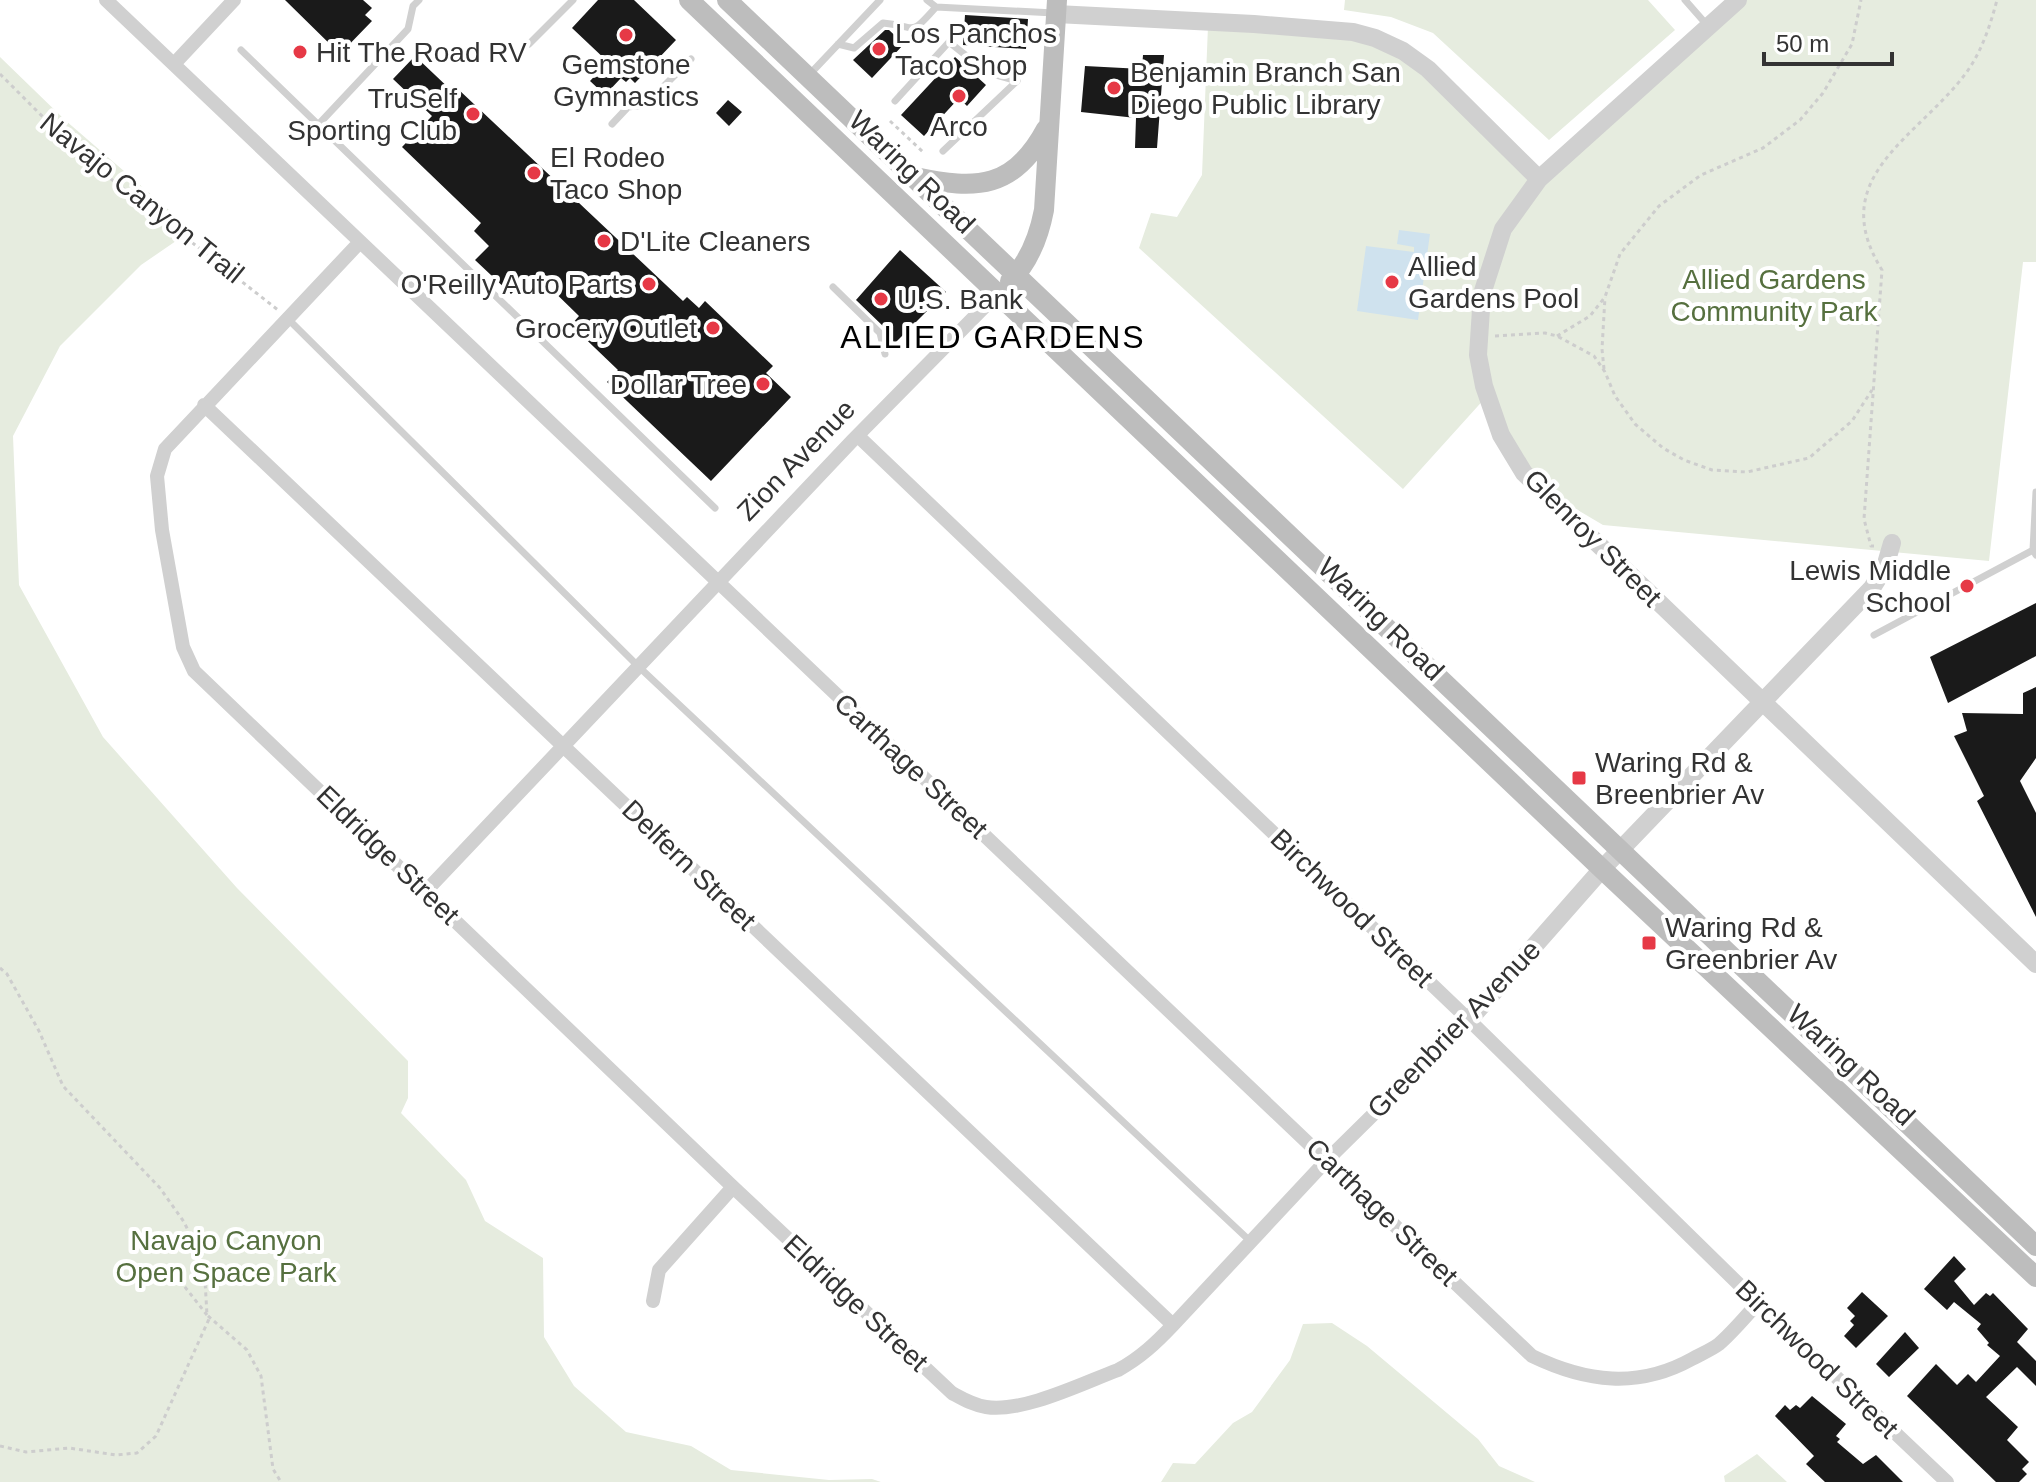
<svg xmlns="http://www.w3.org/2000/svg" width="2036" height="1482" font-family="Arial,sans-serif">
  <style>
    .green { fill: #e6ecdf }
    .water { fill: #cfe2ee }
    .building { fill: #1a1a1a }
    .lines { fill: none; stroke-linecap: round; stroke-linejoin: round }
    .path { stroke: #cdcdcd; stroke-width: 3; stroke-dasharray: 4 4; stroke-linecap: butt }
    .service { stroke: #d0d0d0; stroke-width: 7 }
    .minor { stroke: #d0d0d0; stroke-width: 14 }
    .tertiary { stroke: #d0d0d0; stroke-width: 18 }
    .secondary { stroke: #bdbdbd; stroke-width: 20 }
    .poi-dot { fill: #e63946; stroke: #fff; stroke-width: 3 }
    .labels { text-anchor: middle; dominant-baseline: central; stroke-width: 8; stroke-linejoin: round; paint-order: stroke }
    .poi-label { font-size: 28px; fill: #333; stroke: #fff; text-anchor: start }
    .street-label { font-size: 28px; fill: #333; stroke: #fff }
    .park-label { font-size: 28px; fill: #56703f; stroke: #fff }
    .quarter-label { font-size: 32px; letter-spacing: 2px; fill: #000; stroke: #fff }
  </style>
  <rect width="100%" height="100%" fill="#fff"/>
  <path class="green" d="M1345,0H1648L1675,30L1549,140L1433,33L1391,17L1344,10Z
    M1738,0H2036V262H2023L1989,561L1603,525L1537,486L1487,396L1403,489L1139,248L1151,213L1177,217L1202,175L1208,26L1354,35L1406,53L1539,179Z
    M0,57L65,120L192,230L141,265L60,346L13,436L19,585L103,737L237,888L408,1061V1098L401,1113L466,1180L485,1221L543,1258L544,1337L574,1386L626,1432L691,1446L731,1470L829,1480L872,1479L881,1482H0Z
    M1332,1323L1367,1346L1447,1413L1478,1439L1499,1466L1535,1482H1161L1173,1463L1195,1464L1233,1423L1252,1412L1290,1360L1303,1324Z
    M1757,1454L1787,1482H1725L1724,1476Z"/>
  <path class="water" d="M1399,230L1430,234L1418,320L1357,311L1366,246L1414,252V247L1397,244Z"/>
  <path class="building" d="M285,0H363L372,8L365,15L372,21L340,54Z
    M598,0H634L676,40L635,83L630,78L626,82L621,78L605,95L590,81L608,62L572,28Z
    M965,15L1028,19L1026,49L963,45Z
    M885,30H889L904,44L872,78L853,60Z
    M1143,55H1164L1157,148H1135L1136,118L1081,112L1085,66L1142,69Z
    M415,56L454,93L458,89L683,301L687,297L699,308L705,301L773,366L766,373L791,397L711,481L607,382L618,370L571,325L579,316L541,279L532,288L524,281L511,294L475,260L489,246L474,231L481,223L402,147L432,116L393,79Z
    M955,57L986,85L967,106L959,98L924,136L901,115Z
    M728,100L742,112L729,126L716,113Z
    M900,250L946,292L895,343L887,336L885,328L856,300Z
    M2036,603V656L1948,703L1930,657Z
    M2036,687V758L2020,781L2036,813V917L1977,801L1984,796L1954,736L1967,731L1962,713L2023,714V693Z
    M1954,1256L1966,1269L1954,1281L1974,1305L1986,1293L1990,1296L1993,1293L2028,1329L2017,1342L2036,1361V1386L2017,1367L1986,1397L2018,1427L2007,1440L2029,1462L2022,1469L2027,1474L2019,1482H1996L1907,1396L1936,1364L1957,1385L1968,1374L1976,1382L2000,1356L1987,1345L1989,1343L1977,1329L1981,1324L1954,1302L1947,1310L1924,1289Z
    M1862,1292L1888,1316L1856,1348L1844,1336L1854,1325L1850,1321L1855,1316L1847,1308Z
    M1905,1332L1919,1348L1889,1377L1876,1364Z
    M1812,1396L1846,1424L1836,1436L1840,1439L1837,1442L1863,1464L1876,1455L1903,1482H1825L1806,1464L1814,1456L1775,1416L1785,1405L1790,1410L1796,1405L1800,1408Z"/>
  <g class="lines">
    <path class="path" d="M0,74L83,157L278,310
      M890,121L923,152
      M1495,336L1545,333L1557,336L1594,356L1605,372L1615,396L1635,424L1663,448L1684,460L1712,470L1747,472L1809,458L1852,421L1872,390
      M1557,336L1590,316L1605,297L1620,254L1659,206L1701,175L1763,148L1800,120L1823,93L1852,44L1861,0
      M1604,369L1602,349L1605,297
      M1874,546H1871L1864,519L1882,270C1824,177 1918,138 1966,73C1982,51 1990,26 1997,0
      M0,968L7,974L39,1031L63,1086L160,1188L184,1222L204,1263L207,1315L247,1350L261,1376L273,1469L281,1482
      M170,1268L207,1315
      M0,1446L26,1452L69,1448L116,1455L137,1453L156,1436L209,1319"/>
    <path class="service" d="M927,0L936,7L1054,13
      M1685,0L1707,25
      M529,44L573,0
      M838,44L854,48L883,23C917,26 909,38 936,7
      M241,50L715,508
      M809,75L880,0
      M895,101L949,42L988,73L1017,81
      M612,124L628,107L645,105L691,59
      M317,126L408,29L413,6L419,0
      M943,151L1017,81
      M833,287L880,333L885,354
      M288,319L639,667L1250,1241
      M2036,492L2033,550L2036,555
      M1874,635L2033,550"/>
    <path class="minor" d="M106,0L1532,1356C1586,1382 1638,1389 1692,1359C1701,1354 1711,1350 1719,1344C1733,1332 1746,1316 1758,1303
      M174,64L234,0
      M359,243L165,449L157,476L162,530L183,647L194,671L733,1187L952,1393C963,1399 973,1405 986,1407C1023,1413 1083,1383 1118,1370C1140,1358 1156,1343 1173,1325L1327,1160L1469,1020
      M204,405L1173,1325
      M858,436L1469,1020L1758,1303L1947,1482
      M426,891L852,441L998,293
      M653,1301L659,1270L733,1187"/>
    <path class="tertiary" d="M1738,0L1539,179L1503,229L1482,294L1478,355L1484,386L1501,435L1524,473L2036,964
      M1056,14L1254,24L1353,32L1375,38L1403,51L1428,69L1539,179
      M1469,1020L1602,869L1872,588L1885,567L1892,543"/>
    <path class="secondary" d="M689,0L1602,869L2036,1277
      M727,0L2036,1246
      M915,177C977,190 1014,189 1046,129
      M1010,281C1029,262 1039,236 1044,210L1057,0"/>
  </g>
  <g class="poi-dot">
    <circle cx="626" cy="35" r="8"/>
    <circle cx="879" cy="49" r="8"/>
    <circle cx="300" cy="52" r="8"/>
    <circle cx="1114" cy="88" r="8"/>
    <circle cx="959" cy="96" r="8"/>
    <circle cx="473" cy="114" r="8"/>
    <circle cx="534" cy="173" r="8"/>
    <circle cx="604" cy="241" r="8"/>
    <circle cx="1392" cy="282" r="8"/>
    <circle cx="649" cy="284" r="8"/>
    <circle cx="881" cy="299" r="8"/>
    <circle cx="713" cy="328" r="8"/>
    <circle cx="763" cy="384" r="8"/>
    <circle cx="1967" cy="586" r="8"/>
    <rect x="1571" y="770" width="16" height="16" rx="4"/>
    <rect x="1641" y="935" width="16" height="16" rx="4"/>
  </g>
  <g class="labels">
    <g class="poi-label">
      <text x="895" y="33">Los Panchos<tspan x="895" dy="32">Taco Shop</tspan></text>
      <text x="316" y="52">Hit The Road RV</text>
      <text x="626" y="64" text-anchor="middle">Gemstone<tspan x="626" dy="32">Gymnastics</tspan></text>
      <text x="1130" y="72">Benjamin Branch San<tspan x="1130" dy="32">Diego Public Library</tspan></text>
      <text x="457" y="98" text-anchor="end">TruSelf<tspan x="457" dy="32">Sporting Club</tspan></text>
      <text x="959" y="126" text-anchor="middle">Arco</text>
      <text x="550" y="157">El Rodeo<tspan x="550" dy="32">Taco Shop</tspan></text>
      <text x="620" y="241">D'Lite Cleaners</text>
      <text x="1408" y="266">Allied<tspan x="1408" dy="32">Gardens Pool</tspan></text>
      <text x="633" y="284" text-anchor="end">O'Reilly Auto Parts</text>
      <text x="897" y="299">U.S. Bank</text>
      <text x="697" y="328" text-anchor="end">Grocery Outlet</text>
      <text x="747" y="384" text-anchor="end">Dollar Tree</text>
      <text x="1951" y="570" text-anchor="end">Lewis Middle<tspan x="1951" dy="32">School</tspan></text>
      <text x="1595" y="762">Waring Rd &amp;<tspan x="1595" dy="32">Breenbrier Av</tspan></text>
      <text x="1665" y="927">Waring Rd &amp;<tspan x="1665" dy="32">Greenbrier Av</tspan></text>
    </g>
    <g class="street-label">
      <text transform="translate(912 172) rotate(44)">Waring Road</text>
      <text transform="translate(142 198) rotate(39)">Navajo Canyon Trail</text>
      <text transform="translate(796 460) rotate(-46)">Zion Avenue</text>
      <text transform="translate(1593 538) rotate(45)">Glenroy Street</text>
      <text transform="translate(1381 619) rotate(44)">Waring Road</text>
      <text transform="translate(911 766) rotate(43)">Carthage Street</text>
      <text transform="translate(388 855) rotate(44)">Eldridge Street</text>
      <text transform="translate(689 865) rotate(44)">Delfern Street</text>
      <text transform="translate(1352 908) rotate(44)">Birchwood Street</text>
      <text transform="translate(1454 1029) rotate(-46)">Greenbrier Avenue</text>
      <text transform="translate(1851 1065) rotate(43)">Waring Road</text>
      <text transform="translate(1382 1212) rotate(44)">Carthage Street</text>
      <text transform="translate(856 1303) rotate(43)">Eldridge Street</text>
      <text transform="translate(1817 1359) rotate(44)">Birchwood Street</text>
    </g>
    <g class="park-label">
      <text x="1774" y="279">Allied Gardens<tspan x="1774" dy="32">Community Park</tspan></text>
      <text x="226" y="1240">Navajo Canyon<tspan x="226" dy="32">Open Space Park</tspan></text>
    </g>
    <g class="quarter-label">
      <text x="993" y="337">ALLIED GARDENS</text>
    </g>
  </g>
  <path d="M1764 52v12h128v-12" fill="none" stroke="#333333" stroke-width="4"/>
  <text x="1776" y="52" font-size="24" fill="#333333" stroke="#ffffff" stroke-width="6" paint-order="stroke">50 m</text>
</svg>
